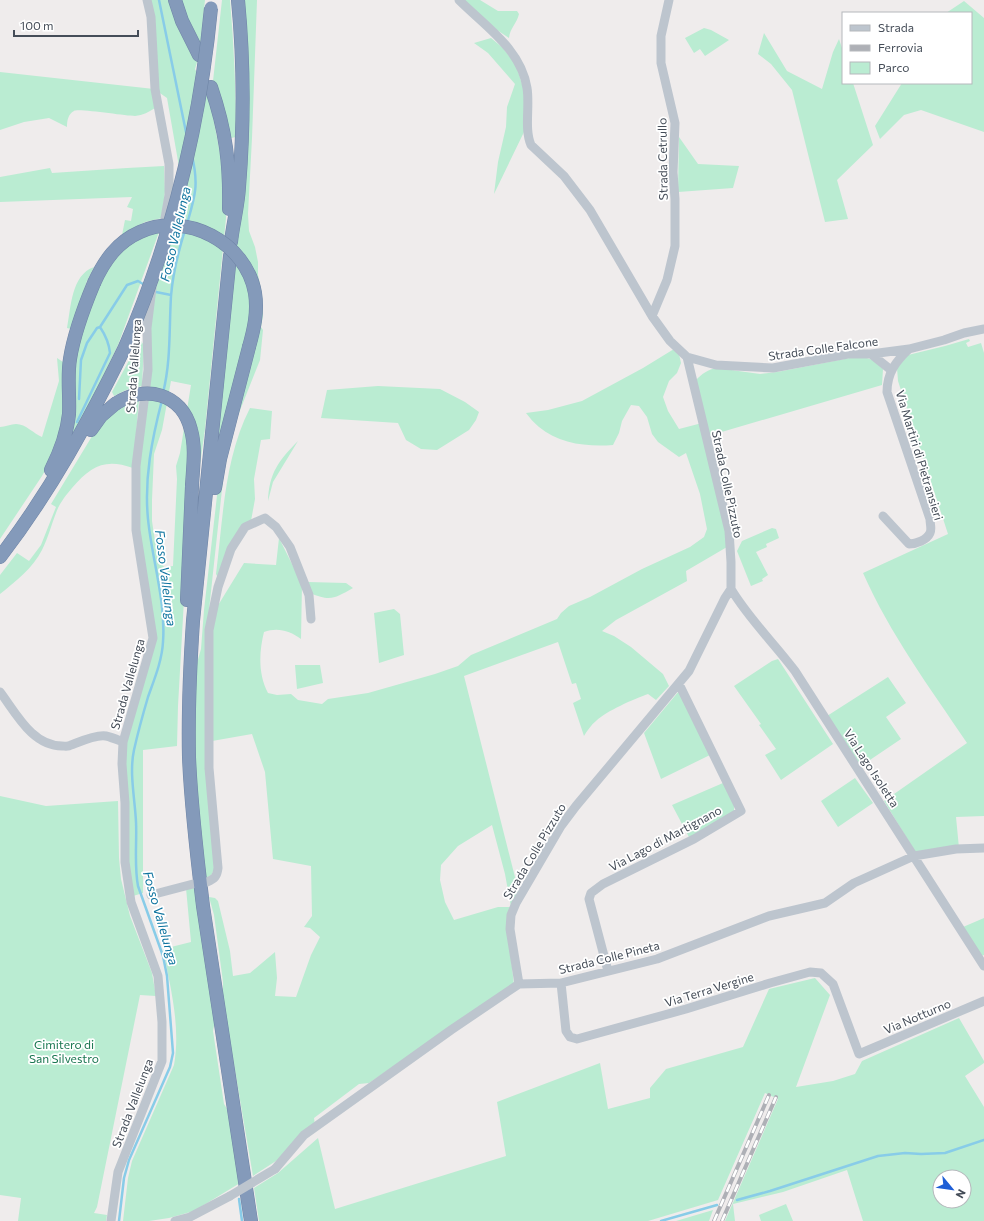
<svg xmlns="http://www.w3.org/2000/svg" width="984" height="1221" font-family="Commissioner,sans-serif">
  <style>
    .green { fill: #baecd2; fill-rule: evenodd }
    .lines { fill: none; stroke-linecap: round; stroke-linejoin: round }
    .stream { stroke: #88cce8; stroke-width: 2.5 }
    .highway-casing { stroke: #6f85a6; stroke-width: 14 }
    .minor { stroke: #bdc5ce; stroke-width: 9 }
    .highway { stroke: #849aba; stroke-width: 13 }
    .rail-casing { stroke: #aeb0b6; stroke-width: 4 }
    .rail { stroke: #fff; stroke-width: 2.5; stroke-dasharray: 8; stroke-linecap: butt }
    .highway-bridge-casing { stroke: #6f85a6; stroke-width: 14; stroke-linecap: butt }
    .minor-bridge { stroke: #bdc5ce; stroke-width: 9 }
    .highway-bridge { stroke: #849aba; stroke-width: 13 }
    .labels { text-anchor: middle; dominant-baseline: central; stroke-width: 3.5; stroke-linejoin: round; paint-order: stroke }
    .street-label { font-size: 12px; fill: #454d58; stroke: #fff }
    .park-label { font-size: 12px; fill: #197650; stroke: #fff }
    .water-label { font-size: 13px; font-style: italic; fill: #1075a0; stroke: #fff }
  </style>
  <rect width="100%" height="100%" fill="#efecec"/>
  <path class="green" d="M149,0H173L198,59L195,69L210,101L225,179L226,218L205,429L186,564L178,706L177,746L143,750V893L133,896L129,863L125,745L156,637L140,537L139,456L150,306L185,201L167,98L157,91ZM171,381L191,385L180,453L176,466L177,479L173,566L164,567L159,560L155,541L152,521V500L154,454L162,430Z
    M177,0H205L200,48Z
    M222,0H230C234,46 236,91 236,137L231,138L213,81Z
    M241,0H257L252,138L248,214L249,231L255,247L258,262V275L262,294L263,316L261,327L263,330L260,360L235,423L224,471L205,647V732L214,869L212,874L206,879L198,811L194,753L195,670L201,649L204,610L219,478L221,433L215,448L237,241Z
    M463,0H480L498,11H517L519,14C517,23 510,28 509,38L497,30Z
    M964,1L984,18V132L921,110L904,115L880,139L875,126L902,83H971V13H946Z
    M704,28L711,30L729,40L705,56L700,49L694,53L685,38Z
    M764,33L787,71L822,89L833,52L839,39L843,51V83H853L873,145L837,180L848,219L825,222L792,90L771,64L758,54Z
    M491,38L503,48L516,65L527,100L524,132L494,194L498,162L506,127L507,107L515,84L488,53L474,43Z
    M0,72L154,89L155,108C149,112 143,115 135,116C125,116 78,108 74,111C68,114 67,121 67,127L49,118L24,122L0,130Z
    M679,137L698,164L739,166L733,188L678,192Z
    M164,166L165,191L162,218L145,222L122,235L125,220L131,221L133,209L127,207L132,197L0,202V177L50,168L52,173L127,168Z
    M159,232L118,345L90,404L73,433H72L73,375L82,331L105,270L121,251L138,239Z
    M94,267L87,281L71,329L67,328C71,308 71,275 94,267Z
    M969,339L970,341L966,343L968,347L981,343L984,353V816L956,817L959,848L916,853L884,801L967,743C930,688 890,634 863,573L948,534L898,381L897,368L908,355L945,346Z
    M140,340L144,345L142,386L126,390L114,396L112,392Z
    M674,349L679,354L681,363L677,373L669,381L663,397L668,411L679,429L702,423L727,531V547L686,571L687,581L616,620L602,631L614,636L631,647L663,674L669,686L656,700L648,694C634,699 606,711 596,721C591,725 587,731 584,736L573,703L581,699L576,683L572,684L558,642L464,676L519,893L507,922L514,985L369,1083L359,1084L314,1118L315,1125L279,1159L253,1176L223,1000V982L214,915L209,897L215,898L218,901L230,951L233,976L250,973L275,952L277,978L275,996L296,997L311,955L320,937L310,928L304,927L312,916L311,866L273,859L265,772L252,734L212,741V628L217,607L244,563L276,565L279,538L302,584L301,639C290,631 278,627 264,632C259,652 258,674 268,693L277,695L291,694L298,700L322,704L328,699L368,693L435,674L458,666L471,655L557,619L561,613L569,606L590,597L642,569L690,547L704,537L707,529L700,494L686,453L679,457L658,442L652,434L647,417L639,406L631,405L622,421L619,433L613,445C588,447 559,444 539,427C534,423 530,418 526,413L548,410L582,401L643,368ZM492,825L505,874L511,907H498L454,920L445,902L440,880L441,865L458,846Z
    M855,357C869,357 873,359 883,369L882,385L708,436L696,380C702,374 708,369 717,368L760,374L777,372Z
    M57,358L63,362V423L52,458L42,476L0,539V427C5,427 11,424 16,424C26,424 34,434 42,437L59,381Z
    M378,386L440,389L465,402L479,412L476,420L469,430L437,450L421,449L406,440L398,423L321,418L327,390Z
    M139,400L133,468C105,458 91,466 72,488C66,495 59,504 56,513C51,526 48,538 42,550C33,568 15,582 0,594V575L17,553L29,561L41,545L56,507L51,504L100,423L117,408Z
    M250,408L272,411L270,439L261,440L254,479L255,499L251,521L219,580L216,574C223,519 224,459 250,408Z
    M298,441L273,482L268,501C269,473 279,460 298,441Z
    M772,528L776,529L779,538L766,544L767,547L756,552L768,575L762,579L763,581L751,586L737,551L742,541Z
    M308,582L346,583L353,588C335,598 331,602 310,593Z
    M394,609L400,614L404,655L379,663L374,613Z
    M778,659L833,744L781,780L765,755L776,749L759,725L761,724L734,686L772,661Z
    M295,665H320L323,683L297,689Z
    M888,677L906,703L886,717L901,739L861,766L827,716Z
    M679,691L710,755L661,779L644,733Z
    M855,778L873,803L838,827L821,801Z
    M723,783L734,803V813L690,839L672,805Z
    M0,796L46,806L118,801L119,858L121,879L130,916L152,973L156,996L140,995L97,1207L94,1213L107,1215L106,1221H18L21,1198L0,1195Z
    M196,885L215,1020L213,1031L224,1104L229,1112L240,1183L194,1211L169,1218L149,1221H123L128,1178L132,1161L174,1065C181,1026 170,986 163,949L191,942L186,888Z
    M984,918V955L981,956L963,927Z
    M815,978L830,995L796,1087L833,1081L855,1074L862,1061L959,1018L984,1061V1063L965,1076L984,1107V1221H863L847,1170L783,1192L733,1204L735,1221H725L778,1099L765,1093L718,1200L648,1221H259L254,1188L278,1173L318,1138L335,1209L506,1156L497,1102L600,1063L608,1109L650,1098V1088L666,1069L743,1047L769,989ZM940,1177H964V1201H940Z
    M786,1204L793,1221H761L759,1215Z
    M713,1210L709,1221H676Z"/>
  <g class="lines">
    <path class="stream" d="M159,0L186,132
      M187,224C195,196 199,185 192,156
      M156,292L171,295
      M163,393C171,361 169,329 171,296C173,273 178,252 185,230
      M79,399L81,360L87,343L97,328L100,327L127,285L138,281L143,284
      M77,422L110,353C109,343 106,336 100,327
      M239,1199L242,1221
      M737,1200L770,1191L878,1156L905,1153L921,1154L945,1153L984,1140
      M119,1221L124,1178L129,1160L170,1067L173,1053L167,976L163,956L138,886C134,865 137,843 136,822C135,799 129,773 134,750C138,732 143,714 148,697C154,680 162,661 163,642C166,601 152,560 148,519C144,478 152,439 162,400
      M661,1221L717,1205"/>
    <g class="highway-casing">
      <path id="highway" d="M175,0L182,21L199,55
        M211,87C226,131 230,164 229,209
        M231,242C233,224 238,206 239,187C244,125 244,62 238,0
        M230,256L193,621C190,666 188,712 189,757C191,807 197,856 203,906L251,1221
        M91,430L101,416L115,404
        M51,470C60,452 67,434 69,414C70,396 67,377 70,359C74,333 84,307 94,283
        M215,488L220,459L249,347
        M0,557C50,492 89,421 125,347
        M187,600L192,486"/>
    </g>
    <path class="minor" d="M147,0L151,17L155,89L169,164V195L164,224
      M459,0C485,26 521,49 527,88C530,106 524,129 531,145L564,176L590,210L652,316L670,341L687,357L729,531L731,562V589L725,598L689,671L576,806L561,826L516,903L511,915L510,929L519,984
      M652,316L667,280L675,246V199L673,172L675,123L661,63V36L669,0
      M871,354L891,370
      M687,357L716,365L773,368L848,354H871L909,349L944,340L964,333L984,329
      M883,516L909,544C916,544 927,540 930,533C932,529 930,524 930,519L887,392C887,373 896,361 909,349
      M731,589C749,619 774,643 795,671L984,966
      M0,692C16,713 32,746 62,746C65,746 68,747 71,745C79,742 97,734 106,736C111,737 118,740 123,742
      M207,882C215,879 217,876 218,868L209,768V630L218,587L231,549L245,527L265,518L276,527L290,547L309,595L311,619
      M151,895L193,884
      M608,971L589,899L591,893L603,884L694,839L741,811L679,684
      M561,983L566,1031L570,1037L577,1039L686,1009L770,983L810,972L821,973L833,984L859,1054L984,1001
      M275,1169L304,1135L451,1030L519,984L561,983L657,959L769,916L825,903L854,883L914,856L956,849L984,848
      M111,1221L118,1172L162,1061V1022L158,976L131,902L125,862V803L122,764L123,742L153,638L136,530V466L148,370L147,328L152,288
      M175,1221L190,1217L230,1196"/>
    <use href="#highway" class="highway"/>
    <g class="rail-casing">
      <path id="rail" d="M714,1221L769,1095
        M722,1221L776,1097"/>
    </g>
    <use href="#rail" class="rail"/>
    <g class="highway-bridge-casing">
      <path id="highway-bridge" d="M94,283C104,261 117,242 140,232C186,211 246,242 255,293C258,312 254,329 249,347
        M125,347C172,239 200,124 211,8
        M115,404C145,384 182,393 191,430C196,448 193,467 192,486"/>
    </g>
    <path class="minor-bridge" d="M230,1196L275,1169"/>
    <use href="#highway-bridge" class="highway-bridge"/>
  </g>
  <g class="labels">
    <g class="street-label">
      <text transform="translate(662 159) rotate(-91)">Strada Cetrullo</text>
      <text transform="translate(823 348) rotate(-8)">Strada Colle Falcone</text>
      <text transform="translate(133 366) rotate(-86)">Strada Vallelunga</text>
      <text transform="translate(920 455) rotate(73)">Via Martiri di Pietransieri</text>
      <text transform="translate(728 484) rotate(78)">Strada Colle Pizzuto</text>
      <text transform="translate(127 684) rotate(-74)">Strada Vallelunga</text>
      <text transform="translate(872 768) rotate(57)">Via Lago Isoletta</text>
      <text transform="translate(665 838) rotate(-28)">Via Lago di Martignano</text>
      <text transform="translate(534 851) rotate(-59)">Strada Colle Pizzuto</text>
      <text transform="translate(609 957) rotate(-14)">Strada Colle Pineta</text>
      <text transform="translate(709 989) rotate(-17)">Via Terra Vergine</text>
      <text transform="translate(917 1016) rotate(-23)">Via Notturno</text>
      <text transform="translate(132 1103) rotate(-69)">Strada Vallelunga</text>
    </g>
    <g class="park-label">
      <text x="64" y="1044">Cimitero di<tspan x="64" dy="14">San Silvestro</tspan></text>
    </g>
    <g class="water-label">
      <text transform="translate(175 234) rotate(-77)">Fosso Vallelunga</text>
      <text transform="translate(166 578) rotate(83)">Fosso Vallelunga</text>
      <text transform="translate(161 918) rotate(74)">Fosso Vallelunga</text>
    </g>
  </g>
  <rect x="842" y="12" width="130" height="72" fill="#ffffff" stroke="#b5b8bc"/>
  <rect x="850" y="25" width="20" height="6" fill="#bdc5ce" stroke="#b5b8bc"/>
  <text x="878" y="32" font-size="12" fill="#454d58">Strada</text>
  <rect x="850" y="45" width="20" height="6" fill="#aeb0b6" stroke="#b5b8bc"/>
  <text x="878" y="52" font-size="12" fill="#454d58">Ferrovia</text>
  <rect x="850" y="62" width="20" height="12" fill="#baecd2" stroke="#b5b8bc"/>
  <text x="878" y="72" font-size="12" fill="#454d58">Parco</text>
  <g transform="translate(952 1189) rotate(119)"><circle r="19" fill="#ffffff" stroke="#b5b8bc"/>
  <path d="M0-3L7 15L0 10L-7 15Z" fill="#1e5ed6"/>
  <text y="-6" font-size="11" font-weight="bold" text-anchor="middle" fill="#454d58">N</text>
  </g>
  <path d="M14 30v6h124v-6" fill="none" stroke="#454d58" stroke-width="2"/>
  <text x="20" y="30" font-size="12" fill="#454d58" stroke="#ffffff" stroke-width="3" paint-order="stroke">100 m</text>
</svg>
